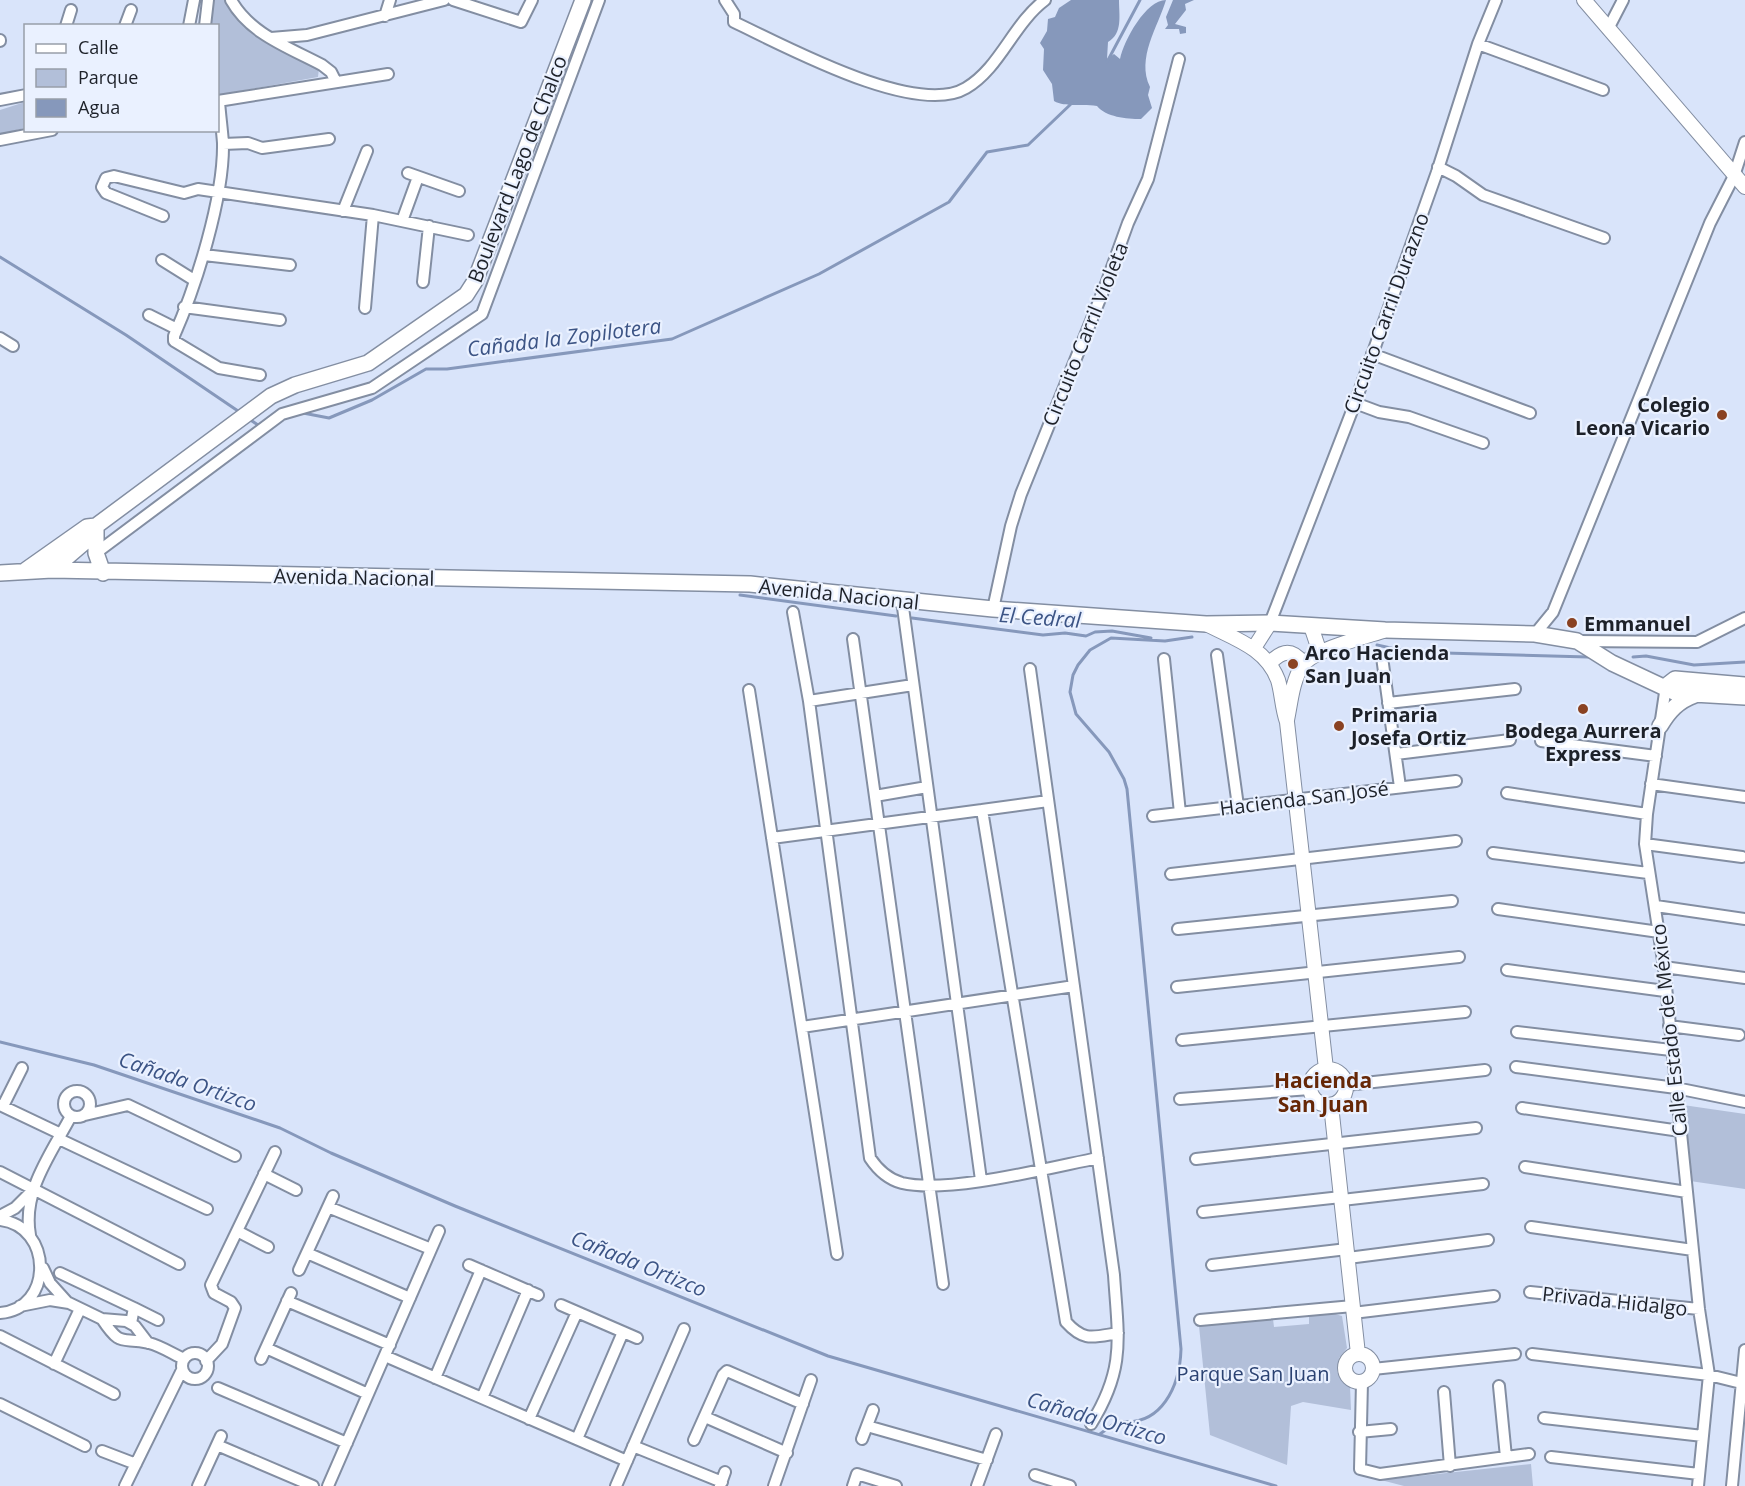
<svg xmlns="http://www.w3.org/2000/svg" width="1745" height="1486" font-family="'Open Sans',sans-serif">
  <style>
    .green { fill: #b2bfd9 }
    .water { fill: #8698bb }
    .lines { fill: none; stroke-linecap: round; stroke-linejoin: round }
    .stream { stroke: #8698bb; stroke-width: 3 }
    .minor-casing { stroke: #838ea2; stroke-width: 14 }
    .tertiary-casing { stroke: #838ea2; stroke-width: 16 }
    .secondary-casing { stroke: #838ea2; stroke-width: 18 }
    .minor { stroke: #fff; stroke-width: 10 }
    .tertiary { stroke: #fff; stroke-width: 14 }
    .secondary { stroke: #fff; stroke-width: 15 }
    .poi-dot { fill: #8a4222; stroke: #eaf1ff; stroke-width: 2 }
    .labels { text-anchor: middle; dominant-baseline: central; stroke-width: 4.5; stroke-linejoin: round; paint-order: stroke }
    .street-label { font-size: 20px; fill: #1d2129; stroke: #eaf1ff }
    .poi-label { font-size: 20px; font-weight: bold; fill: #1d2129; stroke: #eaf1ff; text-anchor: start }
    .park-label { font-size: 20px; fill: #2b4272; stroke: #eaf1ff }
    .water-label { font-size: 21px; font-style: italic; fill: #3c5485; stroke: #eaf1ff }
    .neighbourhood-label { font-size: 21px; font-weight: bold; fill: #662706; stroke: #eaf1ff }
  </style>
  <rect width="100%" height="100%" fill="#d9e4fa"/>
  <path class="green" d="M210,0H226C245,37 283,50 319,68L318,77L218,95V26H208Z
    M25,102V128L0,134V110Z
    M1683,1105L1745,1114V1189L1690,1181Z
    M1335,1314L1342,1316L1347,1348L1339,1358L1337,1372L1350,1386L1351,1410L1303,1402L1291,1406L1287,1465L1210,1435L1199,1326L1273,1319L1274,1327L1309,1324V1316Z
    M1531,1464L1533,1486H1404L1381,1480Z"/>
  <path class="water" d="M1071,0H1119C1119,16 1123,33 1108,42L1107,59L1114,54L1120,59C1124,40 1146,0 1166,0C1158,27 1136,58 1150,87L1148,95L1152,108L1141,119C1126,119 1106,117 1097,106C1082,103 1066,108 1054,101L1052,84L1043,70L1044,49L1040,43L1047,31L1048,19L1055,17L1059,8Z
    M1173,0H1194L1185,4L1186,10L1175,24L1186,27V33L1180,34L1179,29H1165L1168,25L1166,17Z"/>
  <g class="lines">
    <path class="stream" d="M1107,62L1140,0
      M0,257L126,335L241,413
      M303,413L329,418L372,400L426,369H447L672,339L819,274L949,202L987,152L1028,145L1072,103
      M249,419L261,427
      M740,595L896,616
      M912,618L1043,635L1065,633L1086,636L1095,632L1112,631L1151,638
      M1377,645L1409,652L1588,657
      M1633,657L1646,656L1694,665L1745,662
      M0,1042L94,1065L280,1128L331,1153L455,1206L828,1356L1276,1486
      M1100,1434L1118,1421C1162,1428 1180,1385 1181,1349L1127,789L1124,779L1109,752L1076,714L1070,692L1073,675L1078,665L1090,650L1111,638L1165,641L1192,637"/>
    <g class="minor-casing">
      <path id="minor" d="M231,0C250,34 288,47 322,65L331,72L336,82
        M453,0L521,22L532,0
        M725,0L734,14V22C783,45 916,118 966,88C1000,68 1013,24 1045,0
        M385,16L390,0
        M66,26L71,10
        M125,26L131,10
        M189,26L194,0
        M205,26L208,0
        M1608,29L1623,0
        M271,38L307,35L444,0
        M0,41V40
        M1478,44L1603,90
        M0,100L26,95
        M218,101L388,74
        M219,101C220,115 222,129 223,143C224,198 196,286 174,336V341L219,368L260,375
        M0,140L52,130
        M223,144L248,143L262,148L329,139
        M1438,167L1456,176L1483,195L1604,238
        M408,173L459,191
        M343,211L367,151
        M163,216L106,193L102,187L106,178L114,176L184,193L198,189L373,215L468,235
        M402,221L418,177
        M204,255L290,265
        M162,260L194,280
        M423,282L429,226
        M184,307L280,320
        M365,308L373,215
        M149,315L177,329
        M0,338L13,346
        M1372,354L1530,413
        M1355,403L1379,412L1409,417L1483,443
        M96,553L282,414L372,388L482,314L599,0
        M902,600L981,1180
        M993,609L1011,526L1021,494L1106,284L1128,223L1148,179L1179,59
        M793,612L809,701L870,1158C878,1170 887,1179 902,1183C948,1194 1048,1168 1098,1158
        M1270,623L1355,403L1437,172L1478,44L1496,0
        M1535,634L1553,612L1710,223L1734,176L1745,142
        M853,639L943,1284
        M1577,641L1697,642L1745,618
        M1217,655L1238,806
        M1382,657L1400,787
        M1164,659L1180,813
        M1030,669L1114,1275C1118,1337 1126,1368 1091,1424
        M1666,686L1647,814L1645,844L1664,967L1699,1309L1709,1375L1698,1486
        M749,690L837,1254
        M809,701L913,685
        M1388,703L1515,689
        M1541,741L1656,756
        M1396,754L1510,740
        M1651,784L1745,797
        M1507,793L1647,814
        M875,796L927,787
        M1048,801L982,810L1066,1322C1084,1342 1093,1337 1118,1333
        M1153,816L1456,781
        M772,838L982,810
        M1645,844L1742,857
        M1493,853L1648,873
        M1171,874L1456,841
        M1656,906L1745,919
        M1498,909L1659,932
        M1178,929L1452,901
        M1664,967L1745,978
        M1507,970L1665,991
        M1177,987L1459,957
        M1669,1026L1739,1035
        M802,1027L1074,986
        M1517,1032L1671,1050
        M1182,1040L1465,1012
        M1516,1067L1676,1088L1745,1102
        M1346,1085L1485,1070
        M64 1104a13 13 0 1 1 26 0a13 13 0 1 1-26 0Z
        M1180,1099L1310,1089
        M0,1105L61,1134
        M3,1106L22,1068
        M1522,1108L1680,1131
        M85,1115L128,1105L235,1156
        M59,1139L207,1209
        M1196,1159L1476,1128
        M1525,1167L1687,1192
        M0,1172L179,1264
        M264,1174L296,1190
        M1342,1200L1483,1184
        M328,1207L431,1249
        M1203,1212L1341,1197
        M0,1216L15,1208L31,1192
        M0,1220C53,1226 54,1309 0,1313
        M1531,1227L1693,1250
        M237,1231L268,1247
        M30,1235C22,1191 51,1154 71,1116
        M307,1253L410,1298
        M1348,1258L1488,1240
        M469,1265L538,1295
        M1212,1265L1347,1249
        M43,1268L50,1283L68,1303
        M299,1270L333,1196
        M60,1273L134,1308L131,1323
        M1530,1292L1699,1309
        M287,1301L390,1345
        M561,1305L637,1338
        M20,1306L50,1300L69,1303L102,1319L126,1321L135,1326L148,1343
        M134,1308L158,1320
        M1353,1313L1494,1296
        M102,1319C122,1349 121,1336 149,1343C161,1346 173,1354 184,1359
        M1200,1320L1353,1306
        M0,1336L114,1394
        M266,1348L368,1394
        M182 1366a13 13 0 1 1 26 0a13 13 0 1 1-26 0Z
        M1532,1354L1709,1375L1745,1384
        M385,1356L627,1461
        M261,1359L291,1293
        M206,1361L222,1344L235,1308L231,1302L214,1293L211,1285L275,1152
        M54,1364L80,1309
        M1373,1369L1515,1354
        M435,1378L481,1270
        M1362,1382L1360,1469L1380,1474L1529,1454
        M1499,1386L1506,1457
        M218,1388L347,1443
        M1444,1392L1450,1466
        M482,1398L528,1290
        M0,1404L85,1446
        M705,1417L787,1453
        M1544,1418L1703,1436
        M529,1419L577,1312
        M867,1426L987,1460
        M1359,1432L1391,1429
        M577,1439L623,1332
        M862,1439L873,1410
        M694,1440L723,1375L727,1371L803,1404
        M217,1445L313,1486
        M633,1446L722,1482
        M102,1451L136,1464
        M1551,1457L1699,1474
        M1035,1475L1070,1486
        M125,1486L182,1370
        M198,1486L221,1436
        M328,1486L439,1231
        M616,1486L684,1329
        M720,1486L725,1472
        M774,1486L811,1380
        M853,1486L857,1474L896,1486
        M977,1486L996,1434
        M1732,1486L1745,1350"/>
    </g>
    <g class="tertiary-casing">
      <path id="tertiary" d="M1584,0L1745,187
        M1206,624C1235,639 1266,648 1278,680C1282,693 1282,708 1287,722L1326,1069
        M1311,626L1320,653
        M1254,648L1270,623
        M1271,662C1283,650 1292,649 1303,663
        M1287,720C1291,701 1292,682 1302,666C1312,650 1364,637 1383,631
        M1310 1087a18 18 0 1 1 36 0a18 18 0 1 1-36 0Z
        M1331,1105L1358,1354
        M1345 1368a14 14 0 1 1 28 0a14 14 0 1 1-28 0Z"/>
    </g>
    <g class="secondary-casing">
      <path id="secondary" d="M96,526V553L103,573
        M26,570L87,527L96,526
        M52,570L87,540L96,526L271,396L295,385L368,363L466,295L475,281L583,0
        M0,573L52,570L750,584L993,609L1206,624L1270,623L1385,630L1535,634L1577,641L1612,663L1676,693L1745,697
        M1666,686L1675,679L1745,685
        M1660,726C1669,711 1678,701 1695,695"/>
    </g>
    <use href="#minor" class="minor"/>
    <use href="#tertiary" class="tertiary"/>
    <use href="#secondary" class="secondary"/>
  </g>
  <g class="poi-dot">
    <circle cx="1722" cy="415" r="6"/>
    <circle cx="1572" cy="623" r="6"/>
    <circle cx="1293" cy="664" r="6"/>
    <circle cx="1583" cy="709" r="6"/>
    <circle cx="1339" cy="726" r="6"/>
  </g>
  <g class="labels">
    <g class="street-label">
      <text transform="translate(517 169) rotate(-69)">Boulevard Lago de Chalco</text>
      <text transform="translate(1386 313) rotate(-70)">Circuito Carril Durazno</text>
      <text transform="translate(1085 334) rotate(-68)">Circuito Carril Violeta</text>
      <text transform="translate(354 577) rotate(1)">Avenida Nacional</text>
      <text transform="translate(839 594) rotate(6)">Avenida Nacional</text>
      <text transform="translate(1304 798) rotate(-7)">Hacienda San José</text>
      <text transform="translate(1669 1030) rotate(-96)">Calle Estado de México</text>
      <text transform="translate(1615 1301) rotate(6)">Privada Hidalgo</text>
    </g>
    <g class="poi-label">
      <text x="1710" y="404" text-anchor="end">Colegio<tspan x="1710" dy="23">Leona Vicario</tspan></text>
      <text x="1584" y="623">Emmanuel</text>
      <text x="1305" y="652">Arco Hacienda<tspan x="1305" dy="23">San Juan</tspan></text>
      <text x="1351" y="714">Primaria<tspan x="1351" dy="23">Josefa Ortiz</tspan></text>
      <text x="1583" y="730" text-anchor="middle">Bodega Aurrera<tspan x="1583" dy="23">Express</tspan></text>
    </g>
    <g class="park-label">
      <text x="1253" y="1373">Parque San Juan</text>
    </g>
    <g class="water-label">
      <text transform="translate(564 337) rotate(-7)">Cañada la Zopilotera</text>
      <text transform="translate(1040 617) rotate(4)">El Cedral</text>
      <text transform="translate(188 1081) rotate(19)">Cañada Ortizco</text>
      <text transform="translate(639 1263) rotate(22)">Cañada Ortizco</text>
      <text transform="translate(1097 1418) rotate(16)">Cañada Ortizco</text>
    </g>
    <g class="neighbourhood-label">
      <text x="1323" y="1080">Hacienda<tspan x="1323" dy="24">San Juan</tspan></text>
    </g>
  </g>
  <rect x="24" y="24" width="195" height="108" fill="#eaf1ff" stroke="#989ea9" stroke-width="1.5"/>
  <rect x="36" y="44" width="30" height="9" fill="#ffffff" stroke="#989ea9" stroke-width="1.5"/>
  <text x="78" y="54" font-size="18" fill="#1d2129">Calle</text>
  <rect x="36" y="69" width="30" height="18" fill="#b2bfd9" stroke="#989ea9" stroke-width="1.5"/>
  <text x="78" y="84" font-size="18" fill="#1d2129">Parque</text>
  <rect x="36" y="99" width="30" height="18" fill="#8698bb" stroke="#989ea9" stroke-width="1.5"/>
  <text x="78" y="114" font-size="18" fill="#1d2129">Agua</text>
</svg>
